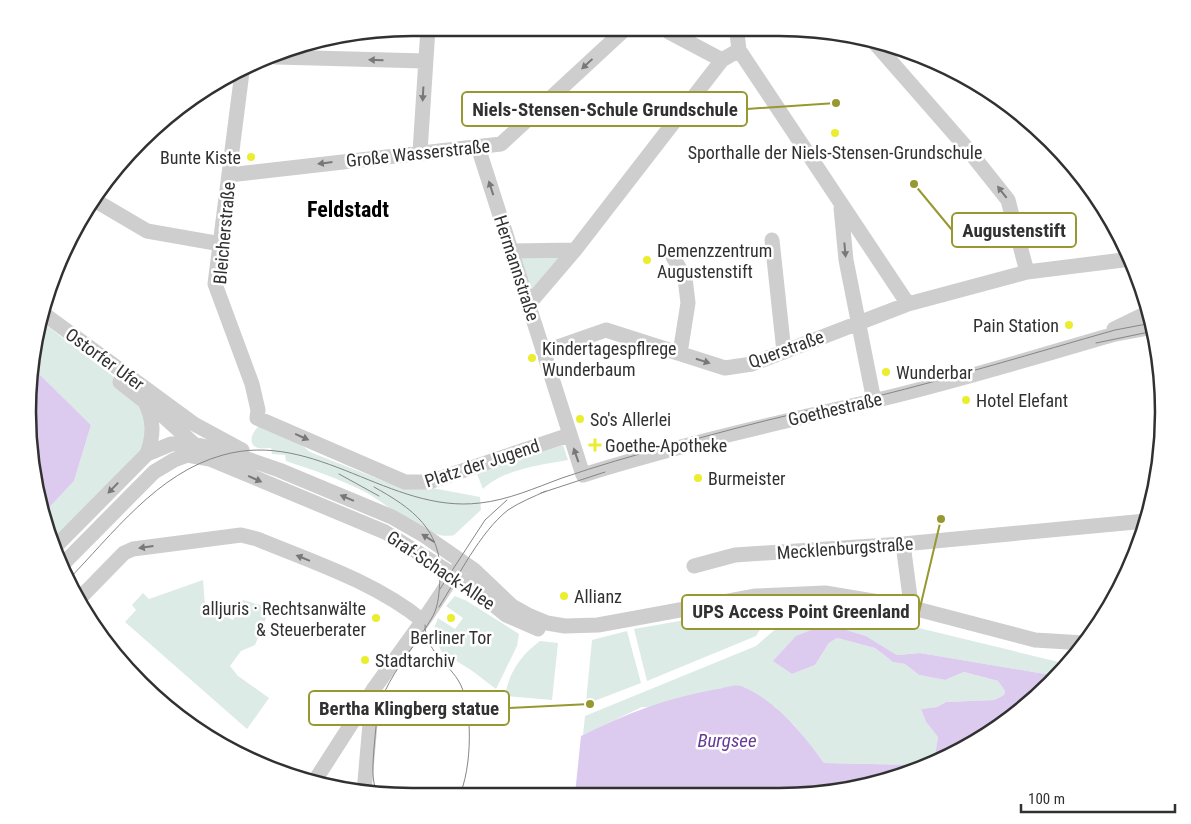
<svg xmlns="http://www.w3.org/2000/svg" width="1191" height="824" font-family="'Roboto Condensed',sans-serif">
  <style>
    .green { fill: #dcebe5 }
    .water { fill: #dccbef }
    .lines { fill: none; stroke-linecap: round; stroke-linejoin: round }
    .minor { stroke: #cecece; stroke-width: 15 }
    .tram { stroke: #868686; stroke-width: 1 }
    .oneway { fill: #787878 }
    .poi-dot { fill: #ebed2f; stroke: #fff; stroke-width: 2 }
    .labels { text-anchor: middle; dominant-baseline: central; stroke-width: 5; stroke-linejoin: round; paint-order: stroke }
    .poi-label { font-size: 18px; fill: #313131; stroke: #fff; text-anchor: start }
    .street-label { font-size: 18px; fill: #313131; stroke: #fff }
    .water-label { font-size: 19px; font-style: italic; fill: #673b98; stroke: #fff }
    .district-label { font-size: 22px; font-weight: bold; fill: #000; stroke: #fff }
    .rim { fill: none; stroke: #313131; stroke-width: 2.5 }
    .leader { fill: none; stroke: #979830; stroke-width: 2 }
    .callout-dot { fill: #979830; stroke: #fff; stroke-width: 2 }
    .callout { fill: #fff; stroke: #979830; stroke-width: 2 }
    .callout-label { font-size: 19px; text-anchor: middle; font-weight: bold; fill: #313131 }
  </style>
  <rect width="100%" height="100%" fill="#fff"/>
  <path class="green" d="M575,250L528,305L511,251Z
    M42,322L144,400L147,454L55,547L44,513L74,481L91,425L31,366Z
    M259,426L297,441L310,452L386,482L427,487L480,497L481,510L454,535C428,542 387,503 365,492C340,479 313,470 286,461L285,455L272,454L271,448C268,448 261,449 258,448C246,444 253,431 259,426Z
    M563,445L568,460C541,465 504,469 483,489L477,474Z
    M203,580L205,606L233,620L243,600L270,608L255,645L241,651L230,666L238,676L269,698L247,729L125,622L136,610L132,605L143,593L149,599Z
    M455,596L467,601L519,634L517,646L496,689L471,670L442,652L432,634L438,618L455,629L463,618L446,606Z
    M777,604L756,636L647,681L634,629Z
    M795,606L865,615L1067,664L1057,676L920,653L897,655L866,636L827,624L774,661L792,674L815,665L829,643L837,638L875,648L893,662L905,664L919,675L945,680L964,672L998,681L1005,691L1004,695L994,700L946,702L937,707L921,709L926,722L938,737L935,755L917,765L824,763L795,726L774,706L642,707L583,735L585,716L756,646L779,626Z
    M627,631L641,683L589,703L586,702L592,640Z
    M540,641L558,643L552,700L505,696C509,672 521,655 540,641Z"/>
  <path class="water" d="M31,366L91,425L74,481L44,513L35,487Z
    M827,624L866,636L897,655L920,653L1057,676L1051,684L949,757L854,789L575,794L581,736C625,714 669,697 718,689C724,688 735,684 741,686C777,701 802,733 824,763L917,765L935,755L938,737L926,722L921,709L937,707L946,702L994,700L1004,695L1005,691L998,681L964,672L945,680L919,675L905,664L893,662L875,648L837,638L829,643L815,665L792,674L773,661L796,636Z"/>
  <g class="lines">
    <path class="minor" d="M669,32L722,60
      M737,33L739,50L908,304
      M874,42L965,146L1008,200L1027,272
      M276,57L425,61
      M242,72L215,284L252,384L258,410L257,418L405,482H429L569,435
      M478,147L583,475C679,445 776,423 873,401C955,382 1035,357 1115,334L1153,327
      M420,152L428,28
      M229,175L501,144L623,31
      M96,201L147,231L221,244
      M841,208L846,260L874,401
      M772,240L784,352
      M511,251L575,250
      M673,257L685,278L688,303L680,353
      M528,305L575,250L722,60L739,50
      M44,314L194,424L242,450
      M1114,329L1149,312
      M543,352L606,330L725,368L752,364L908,304L1027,272L1131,259
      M120,382L162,415L196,446
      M145,402C154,420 154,435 147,454
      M187,455L210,459L385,532L465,582L506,615L538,629
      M903,544L910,597L909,607
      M55,547L147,454L171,444H194L230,453L279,470L392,517L425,536L474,570L512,606L530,616L547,623L565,626L598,625L756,596L825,593L909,607L1035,640L1084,643
      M62,565L154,472L174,460L196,452
      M694,566L735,555L903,544L1146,521
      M79,599L124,553L133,549L241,535L257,539C313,562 375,582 423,621
      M314,782L373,690L427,615L459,567
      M364,792L373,690"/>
    <path class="tram" d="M1096,343L1154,331
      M339,474L379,496
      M374,487C412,508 443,530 440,579C439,592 439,604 433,616C418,642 397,665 384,693C376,710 376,730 374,748C373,764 371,779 377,793
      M541,493L605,472
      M67,581C113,534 157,473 223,455C316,429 390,514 480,503C508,500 535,488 562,478C597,466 634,455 670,446C714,434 758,422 802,412C826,406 850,403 874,397C955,377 1034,353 1115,330L1152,323
      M440,589L485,520L507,500
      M439,607C458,577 480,532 508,510C520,502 533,497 546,491
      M425,625C425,650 446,661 458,680C474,704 472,771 459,796"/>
  </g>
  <defs><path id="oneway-solid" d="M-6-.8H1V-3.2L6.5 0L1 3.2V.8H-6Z" transform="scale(1.25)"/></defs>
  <g class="oneway">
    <use href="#oneway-solid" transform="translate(376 60) rotate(-179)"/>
    <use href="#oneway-solid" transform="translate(587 64) rotate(137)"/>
    <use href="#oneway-solid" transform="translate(423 94) rotate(93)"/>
    <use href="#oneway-solid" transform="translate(325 163) rotate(173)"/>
    <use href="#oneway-solid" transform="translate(491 188) rotate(-108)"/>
    <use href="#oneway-solid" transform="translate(1002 192) rotate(-128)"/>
    <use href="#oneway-solid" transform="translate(845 250) rotate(85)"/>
    <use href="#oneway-solid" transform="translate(703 361) rotate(18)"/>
    <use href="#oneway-solid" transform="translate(302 437) rotate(24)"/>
    <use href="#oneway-solid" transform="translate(576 455) rotate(-109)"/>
    <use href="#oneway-solid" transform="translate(255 479) rotate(24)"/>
    <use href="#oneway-solid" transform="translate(113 488) rotate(134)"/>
    <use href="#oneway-solid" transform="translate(347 498) rotate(-157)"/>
    <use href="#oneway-solid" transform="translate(428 538) rotate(-148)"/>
    <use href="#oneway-solid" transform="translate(146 547) rotate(172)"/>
    <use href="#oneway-solid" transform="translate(303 558) rotate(-158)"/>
  </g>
  <g class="poi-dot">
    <circle cx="835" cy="133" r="5"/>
    <circle cx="251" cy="157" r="5"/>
    <circle cx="647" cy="260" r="5"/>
    <circle cx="1069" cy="325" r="5"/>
    <circle cx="532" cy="358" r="5"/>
    <circle cx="886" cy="372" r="5"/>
    <circle cx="966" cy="400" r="5"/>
    <circle cx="580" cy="419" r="5"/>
    <path d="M592.5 437.5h5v5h5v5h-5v5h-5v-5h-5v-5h5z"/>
    <circle cx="698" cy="478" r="5"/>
    <circle cx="564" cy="596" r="5"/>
    <circle cx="376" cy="618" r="5"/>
    <circle cx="451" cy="618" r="5"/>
    <circle cx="365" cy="660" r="5"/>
  </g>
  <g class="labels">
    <g class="poi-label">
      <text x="835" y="152" text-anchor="middle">Sporthalle der Niels-Stensen-Grundschule</text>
      <text x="241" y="157" text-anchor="end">Bunte Kiste</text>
      <text x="657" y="250">Demenzzentrum<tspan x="657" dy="21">Augustenstift</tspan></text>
      <text x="1059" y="325" text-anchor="end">Pain Station</text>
      <text x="542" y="348">Kindertagespflrege<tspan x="542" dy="21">Wunderbaum</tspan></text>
      <text x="896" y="372">Wunderbar</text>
      <text x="976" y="400">Hotel Elefant</text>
      <text x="590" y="419">So's Allerlei</text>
      <text x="605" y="445">Goethe-Apotheke</text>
      <text x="708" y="478">Burmeister</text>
      <text x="574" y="596">Allianz</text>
      <text x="366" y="608" text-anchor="end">alljuris · Rechtsanwälte<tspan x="366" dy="21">&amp; Steuerberater</tspan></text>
      <text x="451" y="637" text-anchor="middle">Berliner Tor</text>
      <text x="375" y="660">Stadtarchiv</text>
    </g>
    <g class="street-label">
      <text transform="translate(418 153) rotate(-6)">Große Wasserstraße</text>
      <text transform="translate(224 233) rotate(-85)">Bleicherstraße</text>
      <text transform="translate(517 268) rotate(72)">Hermannstraße</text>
      <text transform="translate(786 349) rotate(-20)">Querstraße</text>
      <text transform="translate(105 359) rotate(36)">Ostorfer Ufer</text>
      <text transform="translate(835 409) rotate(-13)">Goethestraße</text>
      <text transform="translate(482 463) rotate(-18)">Platz der Jugend</text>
      <text transform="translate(845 548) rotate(-4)">Mecklenburgstraße</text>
      <text transform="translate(441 570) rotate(34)">Graf-Schack-Allee</text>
    </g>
    <g class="water-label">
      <text x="727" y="740">Burgsee</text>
    </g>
    <g class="district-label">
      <text x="348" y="209">Feldstadt</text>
    </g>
  </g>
  <path d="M0 0H1191V824H0ZM412 36H779A376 376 0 0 1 1155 412V412A376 376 0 0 1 779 788H412A376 376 0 0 1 36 412V412A376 376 0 0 1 412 36Z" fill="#fff" fill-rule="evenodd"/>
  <path class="rim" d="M412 36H779A376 376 0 0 1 1155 412V412A376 376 0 0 1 779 788H412A376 376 0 0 1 36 412V412A376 376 0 0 1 412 36Z"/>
  <path class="leader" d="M836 103L747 109M914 184L952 230M941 519L919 612M590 704L509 708"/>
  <g class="callout-dot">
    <circle cx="836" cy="103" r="5"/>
    <circle cx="914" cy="184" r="5"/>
    <circle cx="941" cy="519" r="5"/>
    <circle cx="590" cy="704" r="5"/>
  </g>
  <g class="callout">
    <rect x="462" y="92" width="285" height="34" rx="5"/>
    <rect x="952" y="213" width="124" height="34" rx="5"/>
    <rect x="682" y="595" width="237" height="34" rx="5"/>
    <rect x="309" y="691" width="200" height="34" rx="5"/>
  </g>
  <g class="callout-label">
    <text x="605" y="116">Niels-Stensen-Schule Grundschule</text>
    <text x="1014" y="237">Augustenstift</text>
    <text x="801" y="618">UPS Access Point Greenland</text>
    <text x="409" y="715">Bertha Klingberg statue</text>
  </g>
  <path d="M1021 804v8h154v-8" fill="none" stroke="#313131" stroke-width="2.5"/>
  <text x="1028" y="804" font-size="15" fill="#313131" stroke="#ffffff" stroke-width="4" paint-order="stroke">100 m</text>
</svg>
